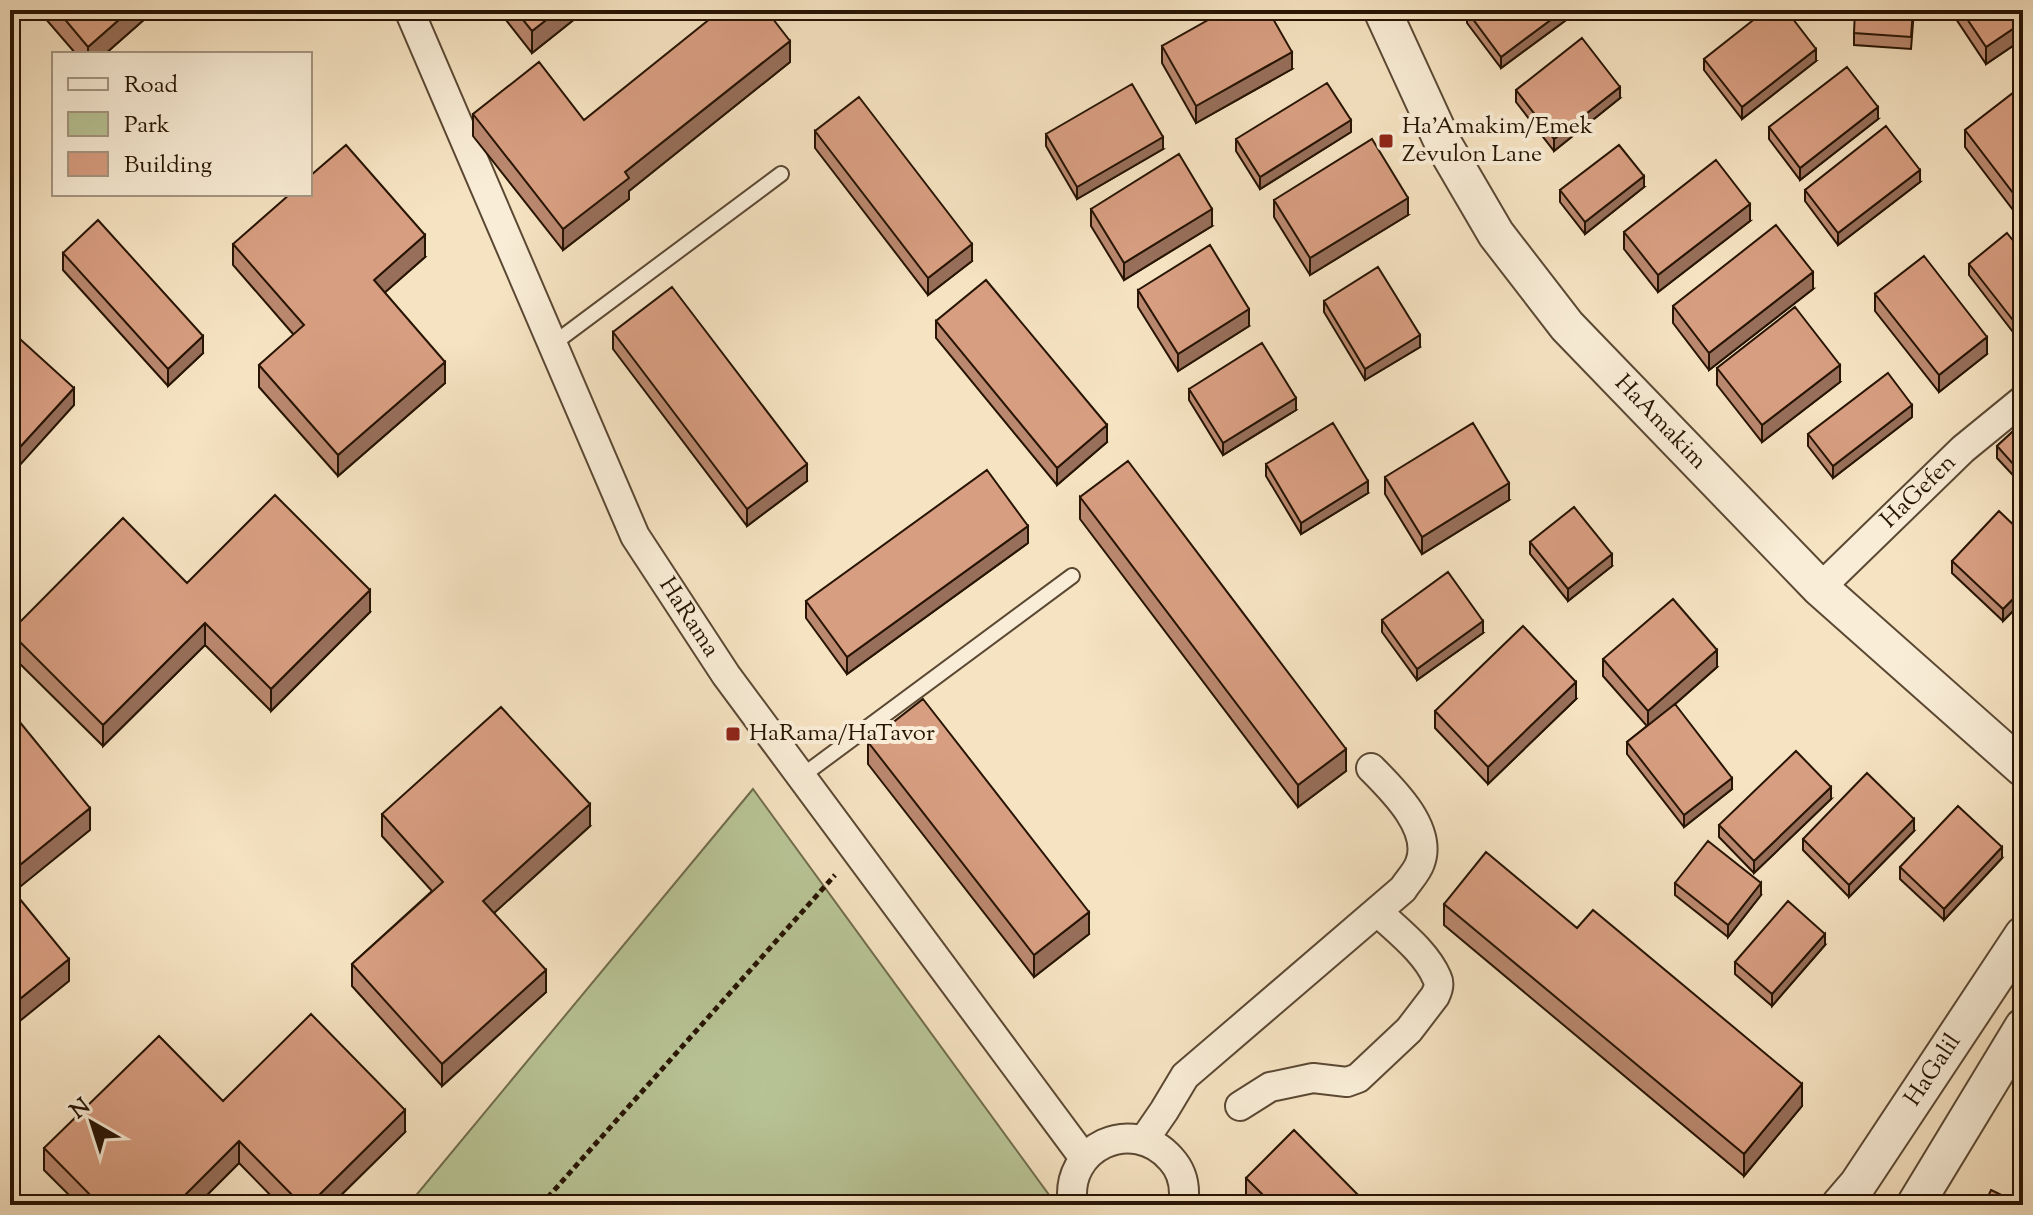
<svg xmlns="http://www.w3.org/2000/svg" width="2033" height="1215" font-family="'Sorts Mill Goudy',serif">
  <style>
    .green { fill: #b8c496; stroke: #706c4c; stroke-width: 2 }
    .lines { fill: none; stroke-linecap: round; stroke-linejoin: round }
    .service-casing { stroke: #5b4833; stroke-width: 18 }
    .minor-casing { stroke: #5b4833; stroke-width: 32 }
    .tertiary-casing { stroke: #5b4833; stroke-width: 40 }
    .path { stroke: #271403; stroke-width: 5; stroke-dasharray: 6 4; stroke-linecap: butt }
    .service { stroke: #f9edd7; stroke-width: 14 }
    .minor { stroke: #f9edd7; stroke-width: 28 }
    .tertiary { stroke: #f9edd7; stroke-width: 36 }
    .wall { fill: #ba886f; stroke: #271403; stroke-width: 2 }
    .shaded-wall { fill: #976f5a; stroke: #271403; stroke-width: 2 }
    .building { fill: #d89e81; stroke: #271403; stroke-width: 2 }
    .poi-dot { fill: #8f2418; stroke: #f9edd7; stroke-width: 3 }
    .labels { text-anchor: middle; dominant-baseline: central; stroke-width: 8; stroke-linejoin: round; paint-order: stroke }
    .poi-label { font-size: 24px; fill: #271403; stroke: #f9edd7; text-anchor: start }
    .street-label { font-size: 24px; fill: #271403; stroke: #f9edd7 }
  </style>
  <rect width="100%" height="100%" fill="#f6e3c2"/>
  <filter id="stains"><feTurbulence type="fractalNoise" baseFrequency=".0025" numOctaves="4"/><feColorMatrix values="0 0 0 0 .2 0 0 0 0 .09 0 0 0 0 .02 0 0 0 .5 -.17"/></filter>
  <radialGradient id="worn" r=".72"><stop offset=".6" stop-color="#630" stop-opacity="0"/><stop offset="1" stop-color="#630" stop-opacity=".3"/></radialGradient>
  <path class="green" d="M753,789L1052,1199L1047,1205H408Z"/>
  <g class="lines">
    <g class="service-casing">
      <path id="service" d="M553,344L781,174
        M802,776L1072,576"/>
    </g>
    <g class="minor-casing">
      <g id="minor">
        <path id="s1" d="M409,10L635,536L726,675L1084,1158"/>
        <path id="s2" d="M1820,588L1963,449L2023,400"/>
        <path d="M1240,1106L1270,1087L1313,1078L1347,1082L1358,1078L1409,1030L1435,996C1438,990 1440,984 1437,978C1426,952 1398,931 1378,912"/>
        <path d="M1144,1140L1164,1111L1185,1076L1403,889C1408,881 1417,872 1420,863C1433,829 1393,790 1371,768"/>
        <path d="M1073,1205C1063,1147 1133,1115 1171,1159C1183,1172 1186,1187 1183,1205"/>
      </g>
    </g>
    <g class="tertiary-casing">
      <g id="tertiary">
        <path id="s3" d="M1382,10L1444,145L1496,234L1567,326L1820,588L2023,768"/>
        <path id="s4" d="M1840,1205L1858,1184L2023,935"/>
        <path d="M1915,1205L2023,1027"/>
      </g>
    </g>
    <path class="path" d="M541,1205L835,875"/>
    <use href="#service" class="service"/>
    <use href="#minor" class="minor"/>
    <use href="#tertiary" class="tertiary"/>
  </g>
  <path class="wall" d="M38,10H155L105,54H76Z
    M498,10H586L532,53Z
    M1577,10V12L1501,68L1467,23V11Z
    M1914,10L1911,49L1854,45V33Z
    M1950,10H2023V39L1986,64Z
    M1162,46L1292,69L1196,123L1162,63Z
    M1704,59L1816,61L1742,119L1704,70Z
    M790,62L629,191V199L563,250L473,136V114L584,120Z
    M1516,90L1620,98L1554,151L1516,102Z
    M2023,95V223L1965,147V130Z
    M1878,119L1800,180L1769,139V127Z
    M815,131L972,261L928,295L815,148Z
    M1351,132L1260,189L1236,151V139Z
    M1046,134L1163,149L1077,199L1046,146Z
    M1920,182L1838,245L1805,201V190Z
    M1644,187L1585,234L1560,202V190Z
    M1274,200L1408,215L1310,275L1274,217Z
    M1091,209L1212,226L1124,280L1091,226Z
    M1750,221L1658,292L1624,249V232Z
    M233,244L425,257L384,293L445,383L338,476L259,387V365L294,335L233,265Z
    M63,253L203,353L168,386L63,270Z
    M2023,253V331L2016,336L1969,275V264Z
    M1813,289L1709,370L1673,323V306Z
    M1138,290L1249,326L1178,371L1138,307Z
    M1875,294L1987,354L1939,392L1875,311Z
    M1324,301L1420,347L1365,380L1324,312Z
    M936,321L1107,442L1057,485L936,338Z
    M613,332L807,481L747,526L613,349Z
    M1717,368L1840,382L1762,442L1717,385Z
    M1189,389L1296,410L1223,455L1189,400Z
    M1912,417L1833,478L1808,446V434Z
    M2023,422V486L1997,458V446Z
    M1266,464L1368,493L1301,534L1266,476Z
    M1385,477L1509,500L1422,554L1385,494Z
    M1080,497L1346,771L1298,807L1080,519Z
    M2023,534V601L2003,621L1952,573V561Z
    M1530,542L1612,566L1568,601L1530,554Z
    M1028,543L847,674L806,618V601Z
    M187,583L370,612L271,711L205,645L103,746L10,654V632Z
    M1382,620L1483,633L1417,680L1382,632Z
    M1603,659L1717,667L1674,705L1732,789L1684,827L1627,754V742L1647,726L1603,676Z
    M1576,699L1488,784L1435,728V711Z
    M868,742L1089,934L1034,977L868,764Z
    M1831,799L1754,873L1719,837V825Z
    M382,814L590,826L494,913L546,992L442,1086L352,986V964L432,891L382,836Z
    M1914,831L1849,897L1803,850V839Z
    M2002,858L1944,920L1900,879V867Z
    M1675,883L1761,895L1728,937L1675,895Z
    M1444,904L1577,928L1802,1106L1744,1176L1444,925Z
    M1825,945L1772,1006L1735,974V962Z
    M223,1101L405,1132L331,1205H280L239,1163L197,1205H79L44,1170V1148Z
    M1246,1178L1368,1205H1252L1246,1199Z"/>
  <path class="shaded-wall" d="M130,10H155L105,54H88V47Z
    M559,10H586L532,53V31Z
    M1564,10H1577V12L1501,68V57Z
    M2023,22V39L1986,64V47Z
    M790,41V62L629,191V199L563,250V229L625,172Z
    M1816,49V61L1742,119V107Z
    M1292,52V69L1196,123V106Z
    M1620,87V98L1554,151V139Z
    M1878,107V119L1800,180V168Z
    M1351,120V132L1260,189V177Z
    M1163,137V149L1077,199V187Z
    M1920,170V182L1838,245V233Z
    M1644,176V187L1585,234V222Z
    M1408,198V215L1310,275V258Z
    M1750,204V221L1658,292V275Z
    M1212,209V226L1124,280V263Z
    M425,235V257L374,302V280Z
    M972,244V261L928,295V278Z
    M1813,272V289L1709,370V353Z
    M1249,309V326L1178,371V354Z
    M2023,319V331L2016,336V324Z
    M1420,335V347L1365,380V369Z
    M203,336V353L168,386V369Z
    M1987,337V354L1939,392V375Z
    M445,362V383L338,476V455Z
    M1840,365V382L1762,442V425Z
    M74,388V405L10,476V458Z
    M1296,398V410L1223,455V443Z
    M1912,405V417L1833,478V466Z
    M1107,425V442L1057,485V468Z
    M807,464V481L747,526V509Z
    M1368,481V493L1301,534V523Z
    M1509,483V500L1422,554V537Z
    M1028,526V543L847,674V657Z
    M1612,554V566L1568,601V589Z
    M2023,589V601L2003,621V609Z
    M370,590V612L271,711V689Z
    M1483,621V633L1417,680V669Z
    M205,623V645L103,746V725Z
    M1717,650V667L1648,728V711Z
    M1576,682V699L1488,784V767Z
    M1346,749V771L1298,807V785Z
    M1732,778V789L1684,827V815Z
    M1831,787V799L1754,873V861Z
    M590,804V826L483,923V901Z
    M90,808V830L10,895V873Z
    M1914,819V831L1849,897V885Z
    M2002,847V858L1944,920V909Z
    M1761,883V895L1728,937V925Z
    M1089,912V934L1034,977V955Z
    M1825,934V945L1772,1006V994Z
    M69,959V981L10,1029V1007Z
    M546,970V992L442,1086V1064Z
    M1802,1084V1106L1744,1176V1154Z
    M405,1110V1132L331,1205H309Z
    M239,1141V1163L197,1205H175Z"/>
  <path class="building" d="M57,10H130L88,47Z
    M515,10H559L532,31Z
    M721,10H766L790,41L625,172L629,178L563,229L473,114L539,62L584,120Z
    M1226,10H1268L1292,52L1196,106L1162,46Z
    M1468,10H1564L1501,57L1467,11Z
    M1766,10H1786L1816,49L1742,107L1704,59Z
    M1855,10H1913L1911,37L1854,33Z
    M1961,10H2023V22L1986,47Z
    M1582,38L1620,87L1554,139L1516,90Z
    M1847,67L1878,107L1800,168L1769,127Z
    M1327,83L1351,120L1260,177L1236,139Z
    M1132,84L1163,137L1077,187L1046,134Z
    M2018,89L2023,95V206L1965,130Z
    M859,97L972,244L928,278L815,131Z
    M1886,126L1920,170L1838,233L1805,190Z
    M1372,139L1408,198L1310,258L1274,200Z
    M346,145L425,235L374,280L445,362L338,455L259,365L304,325L233,244L290,194H310V176Z
    M1619,145L1644,176L1585,222L1560,190Z
    M1179,154L1212,209L1124,263L1091,209Z
    M1716,160L1750,204L1658,275L1624,232Z
    M98,220L203,336L168,369L63,253Z
    M1776,225L1813,272L1709,353L1673,306Z
    M2007,233L2023,253V319L2016,324L1969,264Z
    M1210,245L1249,309L1178,354L1138,290Z
    M1924,256L1987,337L1939,375L1875,294Z
    M1378,267L1420,335L1365,369L1324,301Z
    M986,280L1107,425L1057,468L936,321Z
    M672,287L807,464L747,509L613,332Z
    M1795,307L1840,365L1762,425L1717,368Z
    M10,330L74,388L10,458Z
    M1262,343L1296,398L1223,443L1189,389Z
    M1888,373L1912,405L1833,466L1808,434Z
    M2023,422V475L1997,446Z
    M1333,423L1368,481L1301,523L1266,464Z
    M1473,423L1509,483L1422,537L1385,477Z
    M1128,461L1346,749L1298,785L1080,497Z
    M987,470L1028,526L847,657L806,601Z
    M275,495L370,590L271,689L205,623L103,725L10,632L123,518L187,583Z
    M1574,507L1612,554L1568,589L1530,542Z
    M1999,511L2023,534V589L2003,609L1952,561Z
    M1448,572L1483,621L1417,669L1382,620Z
    M1673,599L1717,650L1648,711L1603,659Z
    M1523,626L1576,682L1488,767L1435,711Z
    M923,699L1089,912L1034,955L868,742Z
    M1675,704L1732,778L1684,815L1627,742Z
    M501,707L590,804L483,901L546,970L442,1064L352,964L443,882L382,814Z
    M14,715L90,808L10,873V718Z
    M1796,751L1831,787L1754,861L1719,825Z
    M1867,773L1914,819L1849,885L1803,839Z
    M1958,806L2002,847L1944,909L1900,867Z
    M1708,841L1761,883L1728,925L1675,883Z
    M1486,852L1577,928L1593,910L1802,1084L1744,1154L1444,904Z
    M10,887L69,959L10,1007Z
    M1788,901L1825,934L1772,994L1735,962Z
    M311,1014L405,1110L309,1205H302L239,1141L175,1205H100L44,1148L159,1036L223,1101Z
    M1294,1130L1368,1205H1273L1246,1178Z
    M1991,1190L2022,1205H1984Z"/>
  <g class="poi-dot">
    <rect x="1378" y="133" width="16" height="16" rx="4"/>
    <rect x="725" y="726" width="16" height="16" rx="4"/>
  </g>
  <g class="labels">
    <g class="poi-label">
      <text x="1402" y="127">Ha'Amakim/Emek<tspan x="1402" dy="28">Zevulon Lane</tspan></text>
      <text x="749" y="734">HaRama/HaTavor</text>
    </g>
    <g class="street-label">
      <text stroke="none"><textPath href="#s3" startOffset="502">HaAmakim</textPath></text>
      <text stroke="none"><textPath href="#s2" startOffset="138">HaGefen</textPath></text>
      <text stroke="none"><textPath href="#s1" startOffset="670">HaRama</textPath></text>
      <text stroke="none"><textPath href="#s4" startOffset="164">HaGalil</textPath></text>
    </g>
  </g>
  <rect width="2033" height="1215" fill="none" stroke="#f6e3c2" stroke-width="40"/>
  <rect x="12" y="12" width="2009" height="1191" fill="none" stroke="#271403" stroke-width="4"/>
  <rect x="20" y="20" width="1993" height="1175" fill="none" stroke="#271403" stroke-width="2"/>
  <rect x="52" y="52" width="260" height="144" fill="#f9edd7" stroke="#a59682" stroke-width="2"/>
  <rect x="68" y="78" width="40" height="12" fill="#f9edd7" stroke="#a59682" stroke-width="2"/>
  <text x="124" y="92" font-size="24" fill="#271403">Road</text>
  <rect x="68" y="112" width="40" height="24" fill="#b8c496" stroke="#a59682" stroke-width="2"/>
  <text x="124" y="132" font-size="24" fill="#271403">Park</text>
  <rect x="68" y="152" width="40" height="24" fill="#d89e81" stroke="#a59682" stroke-width="2"/>
  <text x="124" y="172" font-size="24" fill="#271403">Building</text>
  <g transform="translate(92 1123) rotate(321)" stroke="#f9edd7" stroke-width="6" paint-order="stroke">
  <path d="M0-6L14 30L0 20L-14 30Z" fill="#271403"/>
  <text y="-12" font-size="22" font-weight="bold" text-anchor="middle" fill="#271403">N</text>
  </g>
  <rect width="100%" height="100%" filter="url(#stains)"/>
  <rect width="100%" height="100%" fill="url(#worn)"/>
</svg>
